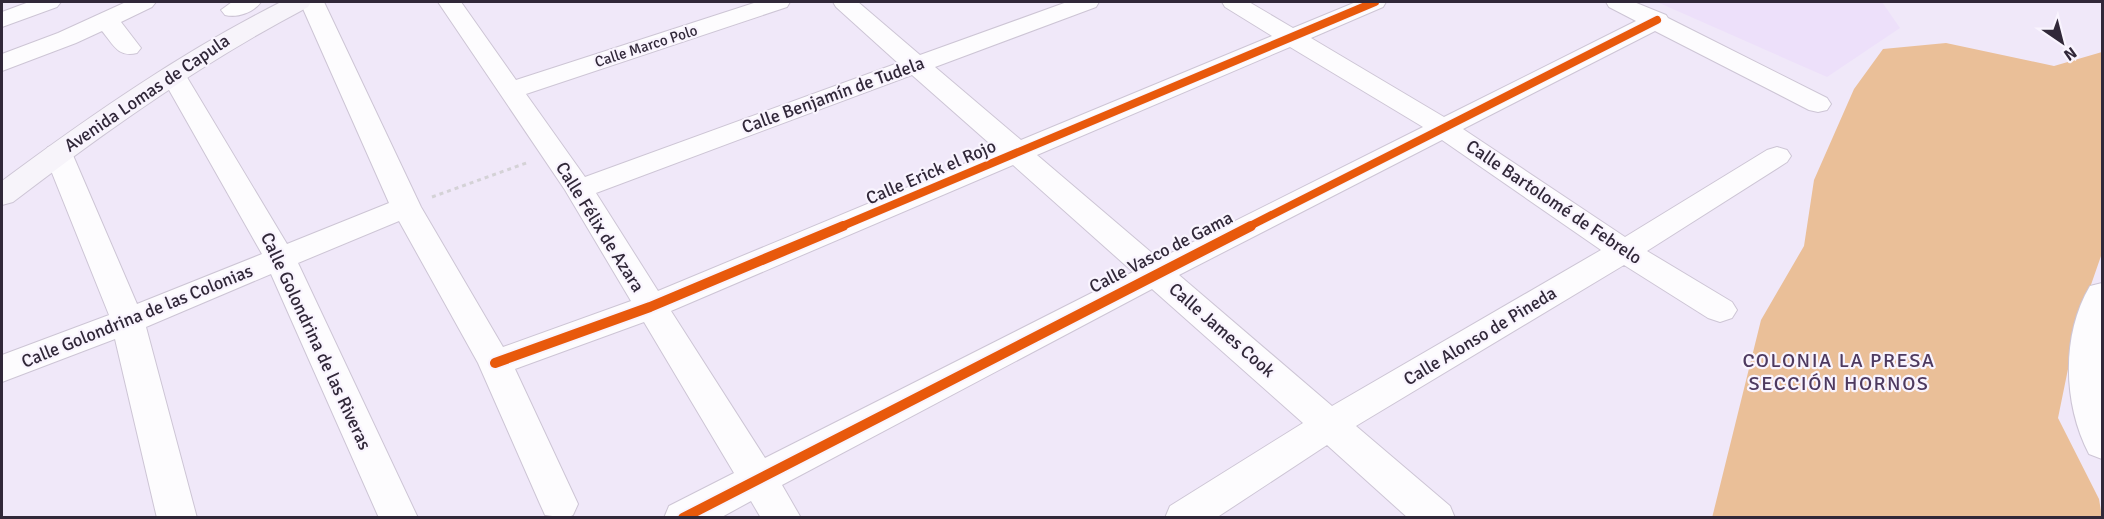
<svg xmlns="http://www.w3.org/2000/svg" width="2104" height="519" font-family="Signika,sans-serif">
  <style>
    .built { fill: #ede0fa }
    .forest { fill: #eabf98 }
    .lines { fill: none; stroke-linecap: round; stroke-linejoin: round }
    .street-casing { stroke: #cdc5d5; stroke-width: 2 }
    .secondary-casing { stroke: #cdc5d5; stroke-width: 2 }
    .path { stroke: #d4d2d6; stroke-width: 3; stroke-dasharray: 4 4; stroke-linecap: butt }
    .street { fill: #fdfcfe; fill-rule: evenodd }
    .secondary { fill: #f7f4fa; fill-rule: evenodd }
    .cycleway-far1-casing { stroke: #f9f4fe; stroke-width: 10 }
    .cycleway-casing { stroke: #f9f4fe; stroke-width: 14 }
    .cycleway-far1 { stroke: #e8590c; stroke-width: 8 }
    .cycleway { stroke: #e8590c; stroke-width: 10 }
    .labels { text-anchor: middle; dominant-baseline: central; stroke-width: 4.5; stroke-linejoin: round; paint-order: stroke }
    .far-street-label { font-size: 15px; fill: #312839; stroke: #f9f4fe }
    .street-label { font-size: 18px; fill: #312839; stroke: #f9f4fe }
    .neighbourhood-label { font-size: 20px; letter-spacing: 1.5px; fill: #4e3a60; stroke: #f9f4fe }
  </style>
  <rect width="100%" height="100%" fill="#f0e8f9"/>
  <path class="built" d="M1657,2H1882L1900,28L1827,77Z"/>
  <path class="forest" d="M1946,43L2054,66L2102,52L2101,256L2077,325L2058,418L2099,499L2102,517L1712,518L1761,320L1804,246L1814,180L1854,89L1883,49Z"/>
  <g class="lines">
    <g class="street-casing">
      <path id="street" d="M29,2H61L57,7L2,27V12Z
        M126,2H156L152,7L121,22L141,48L137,53C118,58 113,44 102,31L76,43L2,71V54L58,33Z
        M232,2H261C253,13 237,18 225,15L221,10Z
        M300,2H324L421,207L503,347L631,301L565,190L438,2H461L516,80L757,2H790L787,7L526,94L585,177L898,63L836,7L833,2H858L920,55L1067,2H1099L1096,7L935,67L1021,140L1272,36L1225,7L1222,2H1249L1293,28L1356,2H1386L1383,7L1311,38L1444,117L1636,21L1609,7L1606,2H1634L1666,15L1668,18L1827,98L1831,104L1827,110L1818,112L1809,110L1655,31L1463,129L1625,237L1767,150L1777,147L1787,150L1791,156L1787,162L1647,251L1732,302L1737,310L1732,318L1720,322L1708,318L1624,265L1356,426L1450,506L1455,518H1408L1327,445L1216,518H1165L1170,506L1303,423L1152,289L782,485L801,518H761L751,501L720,518H664L669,506L734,473L644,322L515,369L578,504L573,515L567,518L545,515L540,504L478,363L399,221L298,263L418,518H379L271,274L146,327L197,518H157L115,339L2,382V355L109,315L44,153L48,147L58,145L68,147L72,153L137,304L262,254L160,74L164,69L173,66L182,69L287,244L389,203ZM1290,47L1423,127L1159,259L1037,155ZM912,75L997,150L658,291L596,193ZM1442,140L1601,250L1332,406L1179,275ZM1013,165L1133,272L765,458L671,311Z
        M2102,283V459L2089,454C2063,404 2061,335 2090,286Z"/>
    </g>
    <g class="secondary-casing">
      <path id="secondary" d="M281,2H311L308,7C203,62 107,130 13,202L2,205V181C91,115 182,52 281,2Z"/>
    </g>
    <path class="path" d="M432,197L529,162"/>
    <use href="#street" class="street"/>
    <use href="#secondary" class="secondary"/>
    <g class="cycleway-far1-casing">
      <path id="cycleway-far1" d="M840,227L1375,2
        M1248,227L1657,20"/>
    </g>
    <g class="cycleway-casing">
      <path id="cycleway" d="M495,363L650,307L843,226
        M683,518L1251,226"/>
    </g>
    <use href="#cycleway-far1" class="cycleway-far1"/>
    <use href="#cycleway" class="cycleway"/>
  </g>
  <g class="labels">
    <g class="far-street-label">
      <text transform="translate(646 46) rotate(-18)">Calle Marco Polo</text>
    </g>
    <g class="street-label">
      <text transform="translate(147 93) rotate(-34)">Avenida Lomas de Capula</text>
      <text transform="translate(833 95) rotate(-20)">Calle Benjamín de Tudela</text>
      <text transform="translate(931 172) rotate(-23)">Calle Erick el Rojo</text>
      <text transform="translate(1554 202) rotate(34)">Calle Bartolomé de Febrelo</text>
      <text transform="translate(600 227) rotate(58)">Calle Félix de Azara</text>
      <text transform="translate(1161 252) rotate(-27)">Calle Vasco de Gama</text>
      <text transform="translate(137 316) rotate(-22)">Calle Golondrina de las Colonias</text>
      <text transform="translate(1222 330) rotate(41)">Calle James Cook</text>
      <text transform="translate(1480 336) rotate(-31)">Calle Alonso de Pineda</text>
      <text transform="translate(316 341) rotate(65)">Calle Golondrina de las Riveras</text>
    </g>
    <g class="neighbourhood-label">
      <text x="1839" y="360">COLONIA LA PRESA<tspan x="1839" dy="23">SECCIÓN HORNOS</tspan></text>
    </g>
  </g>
  <rect width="2104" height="519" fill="none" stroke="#312839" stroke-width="6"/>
  <g transform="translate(2062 42) rotate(145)" stroke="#f9f4fe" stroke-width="4.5" paint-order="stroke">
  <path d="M0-4.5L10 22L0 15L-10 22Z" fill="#312839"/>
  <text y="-9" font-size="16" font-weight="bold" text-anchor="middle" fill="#312839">N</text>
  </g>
</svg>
